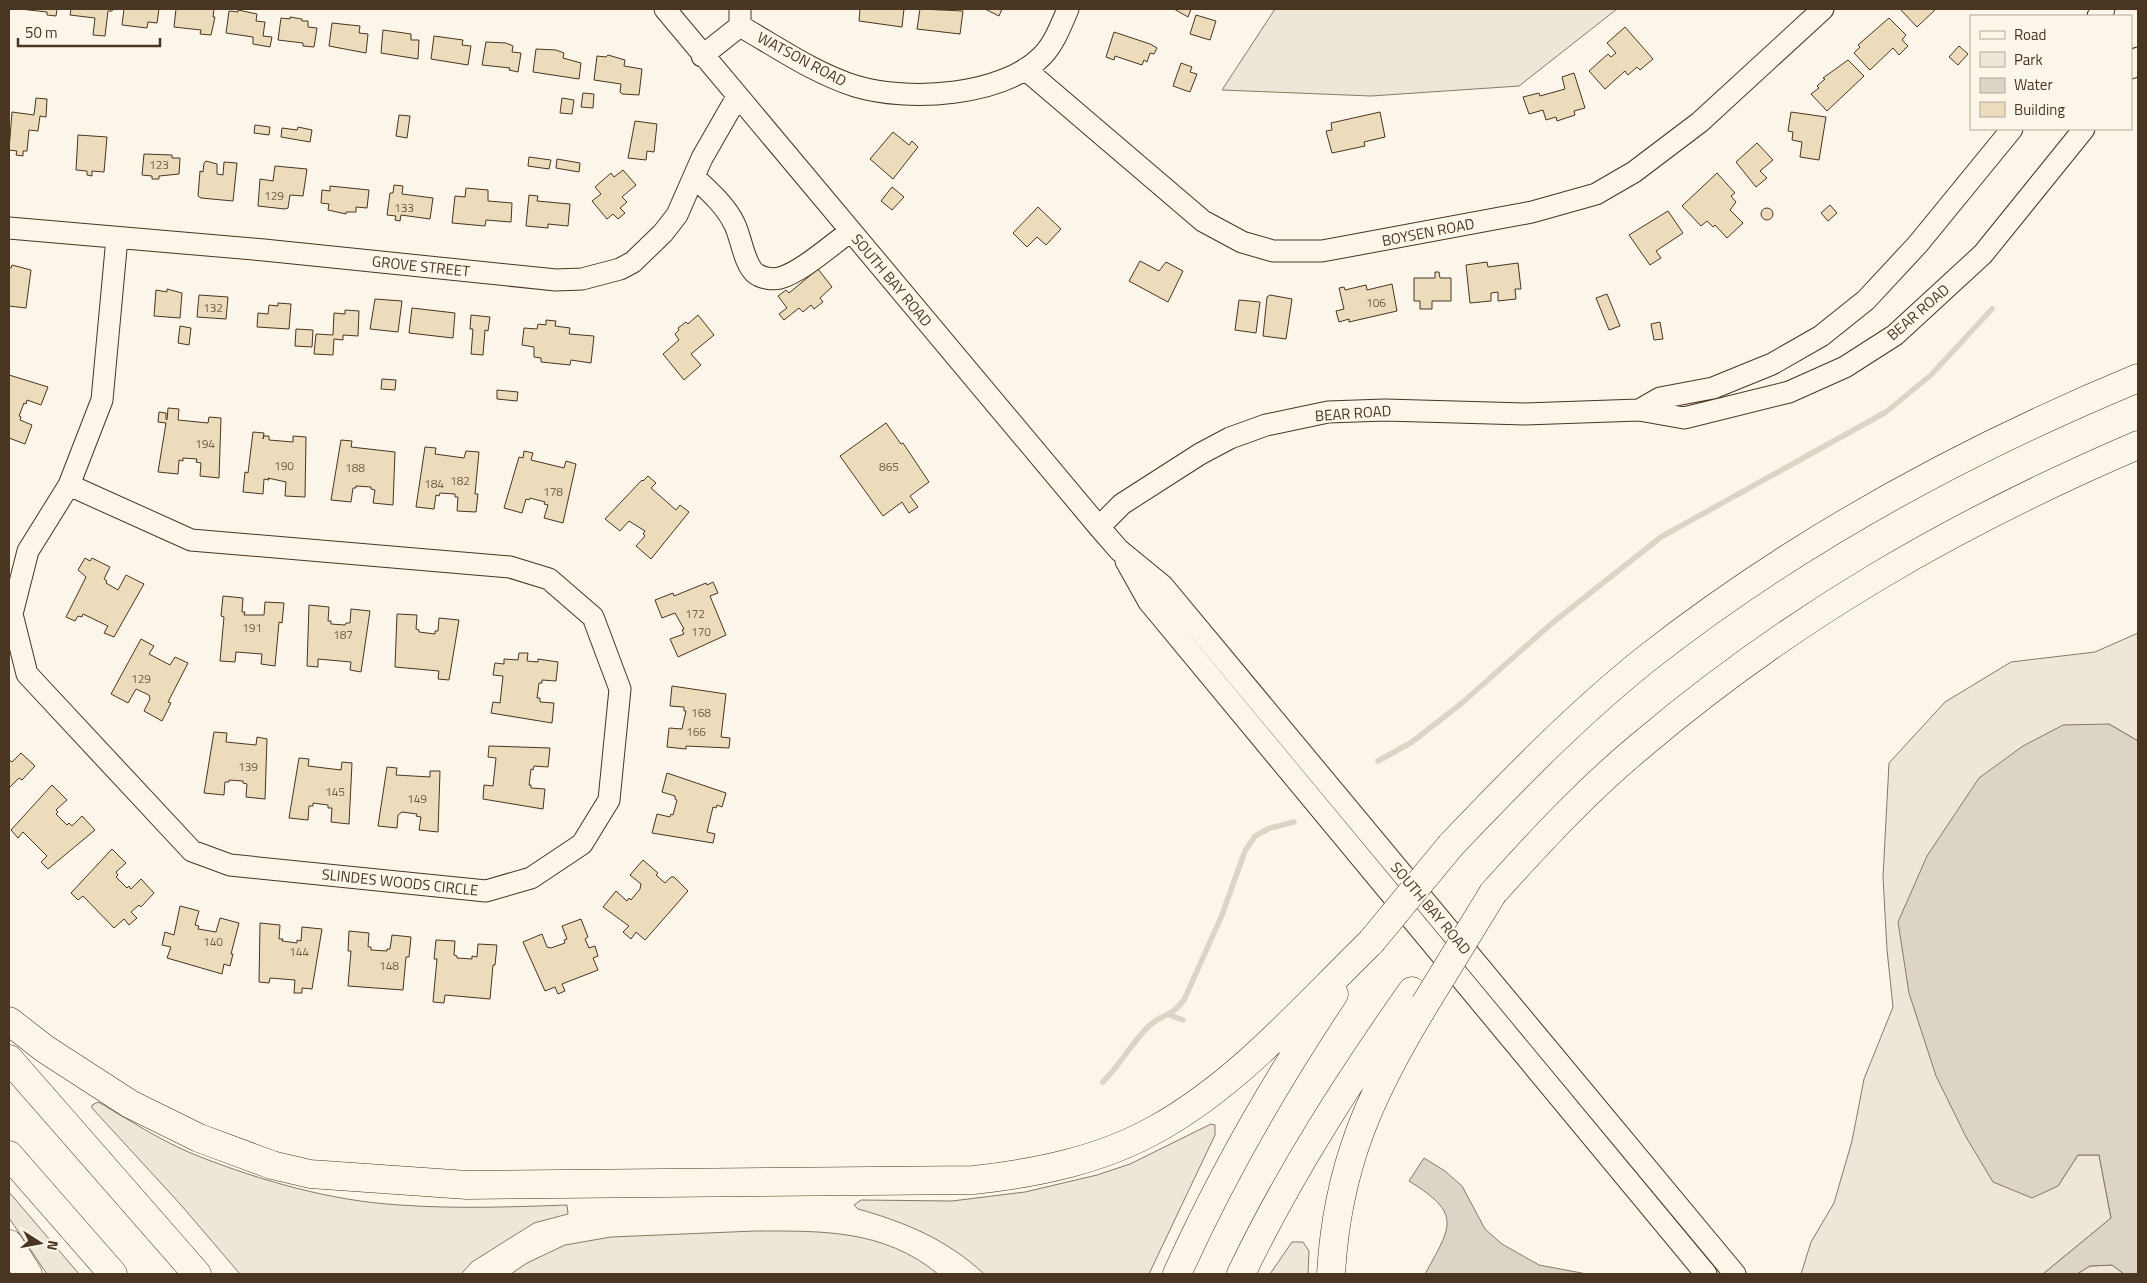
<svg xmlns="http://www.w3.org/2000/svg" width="2147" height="1283" font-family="'Titillium Web',sans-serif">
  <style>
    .green { fill: #ede6d9; stroke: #887966 }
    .water { fill: #dcd4c6; stroke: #887966 }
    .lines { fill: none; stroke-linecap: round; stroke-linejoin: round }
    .stream { stroke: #dcd4c6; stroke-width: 5.5 }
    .building { fill: #ecdcbc; stroke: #4a3520 }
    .minor-casing { stroke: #4a3520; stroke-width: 23 }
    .highway-casing { stroke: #4a3520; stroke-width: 29 }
    .minor { stroke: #fbf6e9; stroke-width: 21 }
    .highway { stroke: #fbf6e9; stroke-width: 28 }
    .highway-bridge-casing { stroke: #4a3520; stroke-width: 29; stroke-linecap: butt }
    .highway-bridge { stroke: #fbf6e9; stroke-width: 28 }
    .labels { text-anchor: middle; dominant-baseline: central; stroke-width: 4; stroke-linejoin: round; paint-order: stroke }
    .number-label { font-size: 12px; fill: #725f47 }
    .street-label { font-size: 15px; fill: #4a3520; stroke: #fbf6e9 }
  </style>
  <rect width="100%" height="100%" fill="#fbf6e9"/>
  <path class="green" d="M1275,9H1617L1519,86L1371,96L1222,90Z
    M2138,633V741L2109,724L2058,1186L2078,1155H2099L2111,1218L2043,1274H1801L1811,1242L1834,1203L1852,1141L1864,1079L1893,1007L1887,950L1883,877L1889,763L1945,702L2011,662L2095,652Z
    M98,1102C108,1107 117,1114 127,1119C150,1133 173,1146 198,1156C262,1181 331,1201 400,1205C456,1209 511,1207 567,1205L568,1214L534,1223L472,1262L461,1274H240L181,1205L92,1108V1105Z
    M1211,1124L1215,1125V1135L1149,1274H984C948,1240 905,1222 858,1209L854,1205L861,1200L952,1201L1025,1192L1097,1175L1130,1164Z
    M9,1192L79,1274H47L9,1218Z
    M755,1231C822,1231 883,1229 938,1274H511L527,1263L565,1245L611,1237Z
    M1292,1242H1303L1309,1251L1308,1274H1270Z
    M2112,1265L2124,1274H2077L2090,1266Z"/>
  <path class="water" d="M2109,724L2138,741V1274H2124L2112,1265L2090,1266L2077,1274H2043L2111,1218L2099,1155H2078L2058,1186L2032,1198L1993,1182L1966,1137L1936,1076L1909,993L1898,922L1927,856L1979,778L2023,746L2063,725Z
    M1424,1158L1445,1171L1462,1186L1485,1229L1502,1244L1539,1265L1587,1274H1425C1452,1225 1462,1214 1409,1181Z"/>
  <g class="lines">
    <path class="stream" d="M1378,761L1412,742L1462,703L1551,624L1661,537L1886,412L1931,375L1992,309
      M1170,1015L1183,1020
      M1103,1082C1119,1066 1130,1046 1145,1030C1160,1013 1170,1019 1184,1000L1222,915L1245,851L1255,836L1270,828L1294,822"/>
  </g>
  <path class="building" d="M20,9H57L56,16L47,15V12Z
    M71,9H113L112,11H108L105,36L93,35L95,18L70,15Z
    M124,9H159L157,23L148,22L147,28L122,25Z
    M176,9H214L213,17H215L211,35L200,34L201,30L174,27Z
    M860,9H904L902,27L859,21Z
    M920,9L963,11L960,34L917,29Z
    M985,9H1002L999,16Z
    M1174,9H1191L1188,17Z
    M1900,9H1936L1917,27Z
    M238,10L257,14L256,21L265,22L263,36L272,37L270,47L253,44V37L226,33L229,11L238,12Z
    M1196,15L1216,21L1210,40L1190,34Z
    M290,17L302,19V21H308V27L317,28L314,47L303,46V43L278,40L281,18L290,19Z
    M1889,18L1906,35L1902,40L1908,46L1899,55L1893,48L1870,70L1854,53L1860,47L1858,45Z
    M332,23L360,26L359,33L368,34L366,53L329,46Z
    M1625,27L1653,59L1640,70L1637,67L1628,75L1625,71L1605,89L1589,71L1608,54L1611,57L1616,53L1607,43Z
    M383,30L411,34V40H419L418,59L381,53Z
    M1114,32L1150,44L1157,48L1154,54L1150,53L1147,62L1144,60L1142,65L1115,56L1114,60L1106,57Z
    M434,36L463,40L462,45L471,46L468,65L431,59Z
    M486,42L506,43L513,46L512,52L521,53L518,72L509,70L510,68L482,65Z
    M1959,46L1968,54L1958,65L1949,57Z
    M536,49L556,50L564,53L563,58L581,63L579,79L533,72Z
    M608,55L625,60L624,66L642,69L639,95L622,94L620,92L621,84L594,80L597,56L606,57Z
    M1848,60L1864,76L1827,111L1811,94L1819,88L1817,86L1825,79L1823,78Z
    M1181,63L1192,67L1190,72L1197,74L1190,92L1173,86Z
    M1574,73L1585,108L1574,111L1575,115L1557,121L1556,117L1546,120L1543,110L1529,114L1523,97L1539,93L1540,96L1565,89L1562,77Z
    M583,93L594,94L593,108L581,107Z
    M36,98L47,99L46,117L40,116L38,131L29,130L27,151H23V156L16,155L17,151L9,150L12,112L34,115Z
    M562,98L574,100L572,114L560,113Z
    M1380,112L1385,137L1364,142L1365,146L1332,153L1326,131L1332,130L1331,123Z
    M1791,112L1826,117L1819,160L1800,157L1802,142L1792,140L1793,132L1788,131Z
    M399,115L410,116L407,138L396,136Z
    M635,121L657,124L654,152L647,151L646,160L628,158Z
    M255,125L270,127L269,135L254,133Z
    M298,127L312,130L310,142L281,137L282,128L297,130Z
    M893,132L909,145L912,141L918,147L893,179L870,159Z
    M78,135L107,137L104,172L92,171V176L87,175V171L76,170Z
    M1757,143L1773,160L1760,171L1767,178L1756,187L1736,162Z
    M144,154L172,155V158H180L179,174L159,176V179H152V176L142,175Z
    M529,157L551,160L549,169L528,166Z
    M557,159L580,163L579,172L556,168Z
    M206,161L217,164V174L223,175L224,162L237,163L233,201L201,198L198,196L200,171L203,172L204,163Z
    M275,166L307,169L303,196L290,195L288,208L285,209L258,206L260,179L273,181Z
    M623,170L636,185L622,197L627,202L620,208L625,213L618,219L613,214L607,219L592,201L601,194L595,187L611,173L614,177Z
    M1717,173L1735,193L1731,196L1736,202L1730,210L1743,223L1727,238L1715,225L1713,227L1707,221L1701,226L1682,206Z
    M394,185L403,186L402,194L433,198L430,219L401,215L400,221L395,220L396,216L387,215L390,193H393Z
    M330,186L369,190L367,208L356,207V212H346V214L328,210L329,204L321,203L322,190L330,191Z
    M892,187L904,197L892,210L881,201Z
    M466,188L488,190V201L512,203L511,222L486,220L485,226L452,223L455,196L465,197Z
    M529,195L538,196L537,201L570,204L568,226L548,224V228L526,226Z
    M1830,205L1837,213L1828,221L1821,213Z
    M1038,207L1061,229L1046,245L1037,237L1027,247L1013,233Z
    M1761 214a6 6 0 1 1 12 0a6 6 0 1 1-12 0Z
    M1668,211L1683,233L1656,251L1661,258L1650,265L1629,235Z
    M1140,261L1159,271L1166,262L1183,271L1168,302L1129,281Z
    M1487,262L1488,267L1518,263L1521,289H1515L1516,299L1498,301V292L1491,293V301L1470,303L1466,265Z
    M12,265L31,270L26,308L9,306V268H11Z
    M818,269L832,287L820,298L823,302L814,309L811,305L803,312L799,308L784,320L779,314L787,308L778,296L786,290L789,293Z
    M1435,272H1439L1440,278H1451V301H1432V309H1420V301H1414V278H1435Z
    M1392,284L1397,311L1349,322V319L1339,322L1336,311L1344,309L1339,288L1344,287L1345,290L1366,285L1367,290Z
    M167,289L182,293L180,318L154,316L156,290L167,292Z
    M1607,294L1620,326L1609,330L1596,298Z
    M199,295L228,297L226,319L197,317Z
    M1270,295L1292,299L1286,339L1263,336L1267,297Z
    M375,299L402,301L398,332L370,329Z
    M1239,300L1260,302L1256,333L1235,330Z
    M278,303L291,304L289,329L257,327L258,313L268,314L269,305L278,306Z
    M412,308L455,313L453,338L409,333Z
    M345,310L359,311L358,336L343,335V340L334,339L333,355L314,354L316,334L333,335L334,313L345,314Z
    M471,315L490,317L488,331L485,330L483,355L471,354L473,329H470Z
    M698,315L714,335L691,354L701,365L684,380L663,354L679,340L675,334L679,330L678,328L686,322L688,324Z
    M546,320L556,321L555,326L570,328L569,334L594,336L591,363L571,360L570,365L541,362V358L534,357V347L522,345L524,328L537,329L538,324L546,325Z
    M1660,322L1663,339L1654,340L1651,324Z
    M180,326L191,328L189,345L178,343Z
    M296,329L313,330L312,347L295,346Z
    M9,375L48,387L41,405L27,400L26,404L24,403L19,416L21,417L20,420L32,425L25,444L9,438Z
    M382,379L396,380L395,390L381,389Z
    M497,390L518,392L517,401L497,399Z
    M168,408L179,409L178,420L208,423L209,417L221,418L219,478L200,476L201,463L196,462L197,459L183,458V461L179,460L178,474L158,472L166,423L158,422L159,412L166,413V419L167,420Z
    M886,423L901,444L903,443L929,482L910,496L918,507L909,513L902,502L883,516L840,456Z
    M253,432L264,433L263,439L264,436H269V440L293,442V436L306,437L305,497L285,496L286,482L268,478L269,480L264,479L263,494L243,492L245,472L248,473Z
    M341,440L352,441L351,447L395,452L393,505L373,503L375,490L371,489V487L356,486V488H353L351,502L331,500Z
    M425,447L436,448L435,454L464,458L466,451L479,452L475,494H478L476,512L457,511L458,497H455V494L440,493L439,496L436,495L434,509L416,507Z
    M524,451L533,453L531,460L564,468L566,461L576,464L563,523L544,518L548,505L544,504L545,502L530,498L529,500L526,499L522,513L504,508L519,457L523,458Z
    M648,476L656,483L651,488L676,510L680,505L689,512L651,559L636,546L645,536L643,534L645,531L629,521L620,531L605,519L642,480L643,481Z
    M85,558L90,561L92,558L110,567L104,579L107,581L106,583L118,590L126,575L144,584L114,637L104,633L108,626L83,614L82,617L78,616L75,621L66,617L86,577L78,570Z
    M713,582L718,593L710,596L726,635L678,657L670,639L684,634L682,630L684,629L675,613L662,618L655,600L673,593L674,596L706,583L707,585Z
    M223,596L243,598L242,612H245L244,615H264L265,602L284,603L282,623L279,622L275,666L261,664L262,654L236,652L235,662L220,661L224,617L221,616Z
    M309,605L329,607L328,621H331V624L345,625L346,623H350L351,609L370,611L361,672L350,670L351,662L318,659V667L307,666Z
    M397,614L417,615L416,629L419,630V632L435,634V631H438L439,618L459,620L449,680L438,679L439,671L395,667Z
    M141,639L154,646L149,654L170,665L175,657L188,663L168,702L171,703L162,721L144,711L150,699L149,695L136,689L128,703L111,694Z
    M519,653H528L527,661L538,662V659L558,662L556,681L542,680V683H539L537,698H540V702L554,703L552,723L491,713L493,702L500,703L503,676L493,675L495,663L504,664V659L518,660Z
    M672,686L726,694L721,737L730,738L729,748L686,746V749L667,747L669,728L682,729L686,711H684V707L670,706Z
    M214,732L227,733L226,742L256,745L257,737L267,739L265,799L246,797L247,784L243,783V781L229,780V782H225L224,795L204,793Z
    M489,746L550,748L548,767L534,766L533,770L531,769L529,785H531V788L545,789L543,809L483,799L484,785L493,786L496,758L488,757Z
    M21,753L35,766L22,780L19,778L9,788V760L12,762Z
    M299,758L309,759L308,766L341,770L342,762L352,763L349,824L331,822L332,808H328V805L313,803V806H309L308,820L289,818Z
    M387,767L397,768L396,775L430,777V771H440L438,832L419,830L421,817L416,816L417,814L402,812L398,815L397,828L378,826Z
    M667,773L726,793L722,807L717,805L716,808L713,807L707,832L715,834L713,843L652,833L657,814L670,817L671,814L673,815L677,800L675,799V796L662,792Z
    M52,785L67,800L56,810L58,812L56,814L67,825L69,823L72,826L82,816L95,830L48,869L41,862L47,856L23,832L18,838L11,830Z
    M112,849L126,863L116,872L118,875L116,877L127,888L129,886L131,889L141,879L154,893L141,907L139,905L131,912L137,918L129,925L124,919L114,928L83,896L78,900L71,893Z
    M643,860L658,873L656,875L665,883L671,877H674L688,891L645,940L636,932L631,939L623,932L629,926L603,907L616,891L627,901L629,898L631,900L640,889L641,884L630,875Z
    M180,906L199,911L195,925L199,926L198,929L216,932L220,918L239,923L231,954H233L230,966L224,964L222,974L167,958L171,947L162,945L165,932L174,935Z
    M581,919L588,937L585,939L589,948L595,946L598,956L593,958L598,970L562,984L565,991L558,994L555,987L545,991L523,942L542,934L547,947L551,948L565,943L564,940L567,939L562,926Z
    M260,923L280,925L279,939H283L282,941L297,943V940L301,941L302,927L322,929L312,989L302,988V993H294L295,980L270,978L269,983L259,982Z
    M349,931L369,933L368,947H371V950L387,951V949H390L392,935L411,937L409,957H406L403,990L348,986L351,951H348Z
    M436,940L455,941L454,955L457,956V958L472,959V956L477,957L478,944L497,945L495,965H493L490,999L445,995L444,1003L433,1002L437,959H434Z"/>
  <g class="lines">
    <g class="minor-casing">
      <path id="minor" d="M665,9L1099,527L1119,550L1163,586L1735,1274
        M2098,16L2104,9
        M740,26C777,47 814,73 855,86C907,102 1003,97 1043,55C1055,42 1061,25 1068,9
        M702,56L740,26V9
        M2131,68L2138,58
        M1025,69L1203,221L1242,242L1273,251H1322L1532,212L1596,194L1634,172L1700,122L1823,9
        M694,177C709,191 725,205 734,223C741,236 744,264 755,273C761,278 772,280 780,278C803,271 831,245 851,231
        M9,228L264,250L556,280L582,279L620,269L633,262L663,233L677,215L702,158L737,97
        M1639,410L1660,398L1713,388L1772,364L1821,336L1866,300L1918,244L2012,129
        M69,485L191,540L510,567L549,579L593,617L620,689L609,800L582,844L531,878L486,891L230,865L192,851L27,674L12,614L28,551L69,485L102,400L117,238
        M1099,527L1122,504L1200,454L1230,438L1266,425L1328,412L1385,410L1525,414L1639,410L1684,418L1789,392L1845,367L1895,335L1983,254L2084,129
        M1126,561L1149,602L1706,1274"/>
    </g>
    <g class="highway-casing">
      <path id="highway" d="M1451,845C1513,780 1576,715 1646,659C1796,541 1962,451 2138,378
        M1493,893C1539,842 1586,791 1639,747C1792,617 1954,524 2138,445
        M9,1021L45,1049L130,1104L199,1138L272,1165L310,1174L467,1185L974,1180C1037,1173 1102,1160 1158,1128C1240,1082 1304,1007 1371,942
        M9,1059L197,1274
        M9,1155L113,1274
        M9,1244L28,1274
        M1177,1274C1221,1176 1274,1084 1334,994
        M1241,1274C1289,1174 1348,1082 1412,991
        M1331,1274C1337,1167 1370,1094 1425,1004"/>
    </g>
    <use href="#minor" class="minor"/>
    <use href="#highway" class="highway"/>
    <g class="highway-bridge-casing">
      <path id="highway-bridge" d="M1371,942L1451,845
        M1425,1004L1493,893"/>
    </g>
    <use href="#highway-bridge" class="highway-bridge"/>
  </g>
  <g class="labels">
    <g class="number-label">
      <text x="159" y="164">123</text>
      <text x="274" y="195">129</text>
      <text x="404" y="207">133</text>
      <text x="1376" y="302">106</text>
      <text x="213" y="307">132</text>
      <text x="205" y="443">194</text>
      <text x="284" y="465">190</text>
      <text x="889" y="466">865</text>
      <text x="355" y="467">188</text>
      <text x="460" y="480">182</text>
      <text x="434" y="483">184</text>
      <text x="553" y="491">178</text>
      <text x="695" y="613">172</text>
      <text x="252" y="627">191</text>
      <text x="701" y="631">170</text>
      <text x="343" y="634">187</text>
      <text x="141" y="678">129</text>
      <text x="701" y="712">168</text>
      <text x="696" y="731">166</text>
      <text x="248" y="766">139</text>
      <text x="335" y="791">145</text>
      <text x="417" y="798">149</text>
      <text x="213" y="941">140</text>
      <text x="299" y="951">144</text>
      <text x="389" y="965">148</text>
    </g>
    <g class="street-label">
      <text transform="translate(802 59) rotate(28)">WATSON ROAD</text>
      <text transform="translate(1428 232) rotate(-11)">BOYSEN ROAD</text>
      <text transform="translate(421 266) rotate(6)">GROVE STREET</text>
      <text transform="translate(892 280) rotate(50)">SOUTH BAY ROAD</text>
      <text transform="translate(1918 312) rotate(-41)">BEAR ROAD</text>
      <text transform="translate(1353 413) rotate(-4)">BEAR ROAD</text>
      <text transform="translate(400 882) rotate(6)">SLINDES WOODS CIRCLE</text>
      <text transform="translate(1431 908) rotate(50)">SOUTH BAY ROAD</text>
    </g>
  </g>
  <rect width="2147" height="1283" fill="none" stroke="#4a3520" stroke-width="20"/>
  <rect x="1970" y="15" width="162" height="115" fill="#fbf6e9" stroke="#b4a999"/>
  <rect x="1980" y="31" width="25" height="8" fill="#fbf6e9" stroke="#b4a999"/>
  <text x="2014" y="40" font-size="15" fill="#4a3520">Road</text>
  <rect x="1980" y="52" width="25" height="15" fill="#ede6d9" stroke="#b4a999"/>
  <text x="2014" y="65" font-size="15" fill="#4a3520">Park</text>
  <rect x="1980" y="78" width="25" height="15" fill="#dcd4c6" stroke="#b4a999"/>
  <text x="2014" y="90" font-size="15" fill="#4a3520">Water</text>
  <rect x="1980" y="102" width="25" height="15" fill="#ecdcbc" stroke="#b4a999"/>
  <text x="2014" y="115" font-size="15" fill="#4a3520">Building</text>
  <g transform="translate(40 1243) rotate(101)" stroke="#fbf6e9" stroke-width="4" paint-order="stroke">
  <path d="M0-4L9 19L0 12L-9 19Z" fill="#4a3520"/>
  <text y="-8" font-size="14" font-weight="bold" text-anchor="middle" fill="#4a3520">N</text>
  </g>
  <path d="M18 38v8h142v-8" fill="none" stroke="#4a3520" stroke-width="2.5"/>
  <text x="25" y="38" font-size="15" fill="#4a3520" stroke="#fbf6e9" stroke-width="4" paint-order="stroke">50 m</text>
</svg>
